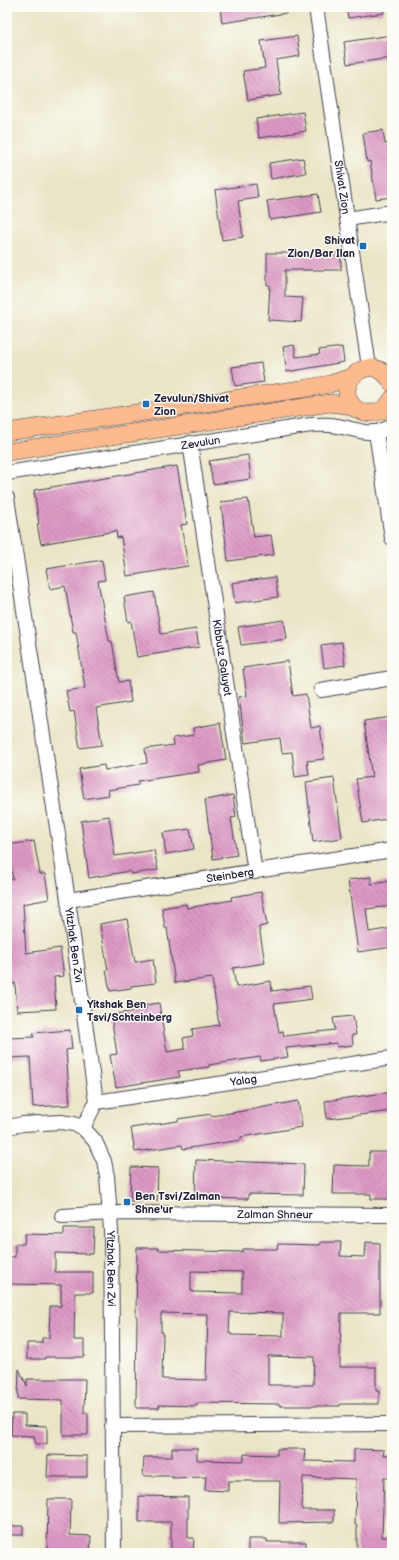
<svg xmlns="http://www.w3.org/2000/svg" width="399" height="1560" font-family="'Balsamiq Sans',sans-serif">
  <style>
    .building { fill: url(#building-back-hatch); fill-rule: evenodd }
    .lines { fill: none; stroke-linecap: round; stroke-linejoin: round }
    .minor-casing { stroke: #403f50; stroke-width: 16 }
    .major-casing { stroke: #403f50; stroke-width: 18 }
    .minor { stroke: #fff; stroke-width: 14 }
    .major { stroke: #fcba8e; stroke-width: 17 }
    .poi-dot { fill: #1f6fb2; stroke: #fdfcf7; stroke-width: 1.5 }
    .labels { text-anchor: middle; dominant-baseline: central; stroke-width: 3; stroke-linejoin: round; paint-order: stroke }
    .street-label { font-size: 11px; fill: #22223b; stroke: #fdfcf7 }
    .poi-label { font-size: 11px; font-weight: bold; fill: #22223b; stroke: #fdfcf7; text-anchor: start }
  </style>
  <defs>
    <pattern id="building-back-hatch" width="6" height="6" patternUnits="userSpaceOnUse"><rect width="6" height="6" fill="#dd99c5"/><path d="M-1 5l2 2M0 0l6 6M5-1l2 2" fill="none" stroke="#b37ca1"/></pattern>
  </defs>
  <rect width="100%" height="100%" fill="#fdfcf7"/>
  <filter id="ink" filterUnits="userSpaceOnUse"><feTurbulence type="fractalNoise" baseFrequency=".025" numOctaves="2"/><feDisplacementMap in="SourceGraphic" scale="8" xChannelSelector="R" yChannelSelector="G"/><feConvolveMatrix kernelMatrix="1 2 1 2 8 2 1 2 1" color-interpolation-filters="sRGB"/></filter>
  <filter id="wash" filterUnits="userSpaceOnUse"><feTurbulence type="fractalNoise" baseFrequency=".012" numOctaves="4" result="noise"/><feDisplacementMap in="SourceGraphic" scale="16" xChannelSelector="R" yChannelSelector="G"/><feGaussianBlur stdDeviation="0.9" result="paint"/><feColorMatrix in="noise" values="0 0 0 0 0 0 0 0 0 0 0 0 0 0 0 0 0 1.4 0 .05"/><feComposite in="paint" operator="in"/></filter>
  <g filter="url(#wash)">
    <rect width="100%" height="100%" fill="#eae5c6"/>
    <g id="blocks">
      <path class="building" d="M220,7H286L287,13L222,23Z
        M346,7H383L384,13L348,18Z
        M392,35V58L347,64L344,42Z
        M297,36L300,56L276,60L281,95L248,100L243,71L265,68L261,41Z
        M303,112L306,131L259,138L256,119Z
        M383,130L385,144L392,143V197L376,199L370,161L367,162L363,133Z
        M303,158L306,173L271,179L269,163Z
        M256,184L258,198L238,201L243,237L222,240L215,190Z
        M318,194L321,212L270,220L267,201Z
        M267,253H341V270H285V297L303,298L301,322L268,320L270,285H267Z
        M294,345L296,357L320,354L319,350L342,347L344,362L287,372L283,347Z
        M261,363L264,382L235,386L232,367Z
        M248,455L251,479L213,484L209,461Z
        M177,466L187,524L181,525L188,566L127,576L121,537L117,538L116,531L41,544L37,524H39L34,490Z
        M248,499L254,537L271,535L274,555L228,561L221,502Z
        M102,560L105,580L98,581L109,641H112L119,682L128,681L131,702L96,708L102,745L80,748L74,711L70,712L66,691L85,688L76,632H73L65,586L50,589L46,569Z
        M275,577L278,597L235,603L232,583Z
        M154,592L161,634L196,629L199,647L137,657L131,621L128,622L124,597Z
        M284,620L287,639L241,645L238,627Z
        M342,642L345,665L324,668L321,645Z
        M288,661L293,696L306,694L311,728L320,726L324,759L307,761L309,775L295,777L292,752L282,753L280,738L245,743L239,697L247,696L243,668Z
        M392,717V818L363,823L356,779L372,777L364,721Z
        M220,723L226,760L198,765L199,772L138,781V785L108,790L109,795L84,799L79,769L104,765L105,770L147,763L145,749L174,745L173,738L194,735L193,728Z
        M334,778L342,838L313,842L306,782Z
        M233,795L236,817L231,818L237,855L213,859L205,800Z
        M109,816L115,856L154,850L158,870L131,874L130,871L89,878L81,821Z
        M190,829L194,849L166,854L163,833Z
        M34,841L40,874H45L49,899L23,904L26,953L60,948L64,976L54,977L56,1009L17,1011L15,983L7,985V880L13,879L7,845Z
        M371,877V884L392,881V906L366,909L369,932L392,928V947L358,952L348,880Z
        M261,892L267,925L259,927L265,963L233,968L236,987L271,981L272,991L310,986L312,999L274,1004L279,1032L283,1031L284,1036L335,1030L333,1018L353,1016L356,1035H352L353,1045L337,1047V1043L286,1048L288,1057L261,1061L260,1057L209,1065V1067L178,1071L180,1077L116,1087L110,1055L117,1054L111,1015L146,1009L145,1005L159,1003L167,1052L185,1049L183,1038L193,1036L192,1029L219,1025L212,978L175,983L167,928H165L162,908L186,904L187,908L232,900L231,897Z
        M127,919L135,962L153,959L156,983L131,986V988L110,991L106,970H108L100,924Z
        M70,1030L72,1049L66,1050L70,1105L33,1107L30,1057L7,1058V1038L34,1037L33,1033Z
        M392,1092V1111L327,1119L325,1101Z
        M298,1101L302,1127L241,1137V1140L183,1149L182,1145L135,1152L131,1128L178,1121V1119L211,1114V1116L237,1112Z
        M369,1152H392V1199H371V1194H333L334,1165L369,1166Z
        M196,1160L304,1164L303,1195L248,1194V1199L195,1198Z
        M131,1167L158,1168L157,1201H130Z
        M64,1228H94L93,1254L55,1253V1272H93V1293H75L74,1340H84V1357H45V1359H27V1343H42V1338H49L50,1306H61V1285L7,1284V1257H15V1244H24L25,1234L64,1235Z
        M321,1242H341L340,1256L365,1257L366,1242L380,1243V1313H341L340,1357V1367H376V1390H379V1404H340V1406H280V1404L197,1403V1406L159,1405V1408H136L137,1316H136L137,1248H158V1250L242,1252L243,1249H277L278,1244L320,1245ZM191,1271L242,1272V1293L193,1292V1291H191ZM230,1312L283,1313V1336L231,1335V1333H229ZM161,1313L208,1314L206,1380L162,1379L163,1332H161ZM268,1356L314,1357L313,1385H268Z
        M19,1369L27,1386V1379H85L84,1413H88V1435H63V1400L18,1399Z
        M12,1414H25V1425L47,1426V1444H36L34,1436L11,1435Z
        M172,1448H197V1460L244,1461V1454L277,1455V1449H305L304,1461L354,1462V1449L384,1450L383,1455H392V1478H384L382,1537H392V1553H357V1525H355L356,1479L303,1477L302,1510H334V1522L279,1523L280,1481H228V1491L205,1490L206,1477L172,1478V1476H143L144,1457H172Z
        M48,1455L87,1456V1477H47Z
        M139,1496L188,1497V1538H194L193,1553H171V1522H139Z
        M48,1499H71L70,1535L91,1536L90,1553H47Z
        M7,1526H23V1535H7Z
        M248,1539H267V1542H306V1553H248Z"/>
    </g>
  </g>
  <g filter="url(#ink)">
    <use href="#blocks" fill-opacity="0" stroke="#403f50" stroke-width="1"/>
    <g class="lines">
      <g class="minor-casing">
        <g id="minor">
          <path id="s1" d="M316,7L369,367"/>
          <path d="M347,219L392,212"/>
          <path d="M376,432L392,538"/>
          <path id="s2" d="M190,443L255,872"/>
          <path id="s3" d="M7,473L311,425C320,425 328,424 337,426C357,429 374,439 392,425"/>
          <path id="s4" d="M7,498L68,900L96,1102L83,1128"/>
          <path d="M321,690L392,678"/>
          <path id="s5" d="M68,900L392,850"/>
          <path id="s6" d="M96,1102L392,1058"/>
          <path id="s7" d="M7,1127L23,1124L61,1122L74,1124L83,1128L95,1141L104,1161L107,1176L111,1231L114,1553"/>
          <path id="s8" d="M62,1216L110,1213L392,1215"/>
          <path d="M112,1426L392,1424"/>
        </g>
      </g>
      <g class="major-casing">
        <path id="major" d="M392,383C372,347 332,383 353,406C357,410 364,413 370,413C380,413 387,408 392,399
          M7,432L301,389L330,384L351,377
          M7,452L330,403L347,405L356,409"/>
      </g>
      <use href="#minor" class="minor"/>
      <use href="#major" class="major"/>
    </g>
  </g>
  <g class="poi-dot">
    <rect x="359" y="242" width="8" height="8" rx="2"/>
    <rect x="142" y="400" width="8" height="8" rx="2"/>
    <rect x="75" y="1006" width="8" height="8" rx="2"/>
    <rect x="123" y="1198" width="8" height="8" rx="2"/>
  </g>
  <g class="labels">
    <g class="street-label">
      <text stroke="none"><textPath href="#s1" startOffset="182">Shivat Zion</textPath></text>
      <text stroke="none"><textPath href="#s3" startOffset="196">Zevulun</textPath></text>
      <text stroke="none"><textPath href="#s2" startOffset="217">Kibbutz Galuyot</textPath></text>
      <text stroke="none"><textPath href="#s5" startOffset="164">Steinberg</textPath></text>
      <text stroke="none"><textPath href="#s4" startOffset="452">Yitzhak Ben Zvi</textPath></text>
      <text stroke="none"><textPath href="#s6" startOffset="149">Yalag</textPath></text>
      <text stroke="none"><textPath href="#s8" startOffset="213">Zalman Shneur</textPath></text>
      <text stroke="none"><textPath href="#s7" startOffset="225">Yitzhak Ben Zvi</textPath></text>
    </g>
    <g class="poi-label">
      <text x="355" y="240" text-anchor="end">Shivat<tspan x="355" dy="13">Zion/Bar Ilan</tspan></text>
      <text x="154" y="398">Zevulun/Shivat<tspan x="154" dy="13">Zion</tspan></text>
      <text x="87" y="1004">Yitshak Ben<tspan x="87" dy="13">Tsvi/Schteinberg</tspan></text>
      <text x="135" y="1196">Ben Tsvi/Zalman<tspan x="135" dy="13">Shne'ur</tspan></text>
    </g>
  </g>
  <rect width="399" height="1560" fill="none" stroke="#fdfcf7" stroke-width="24"/>
</svg>
